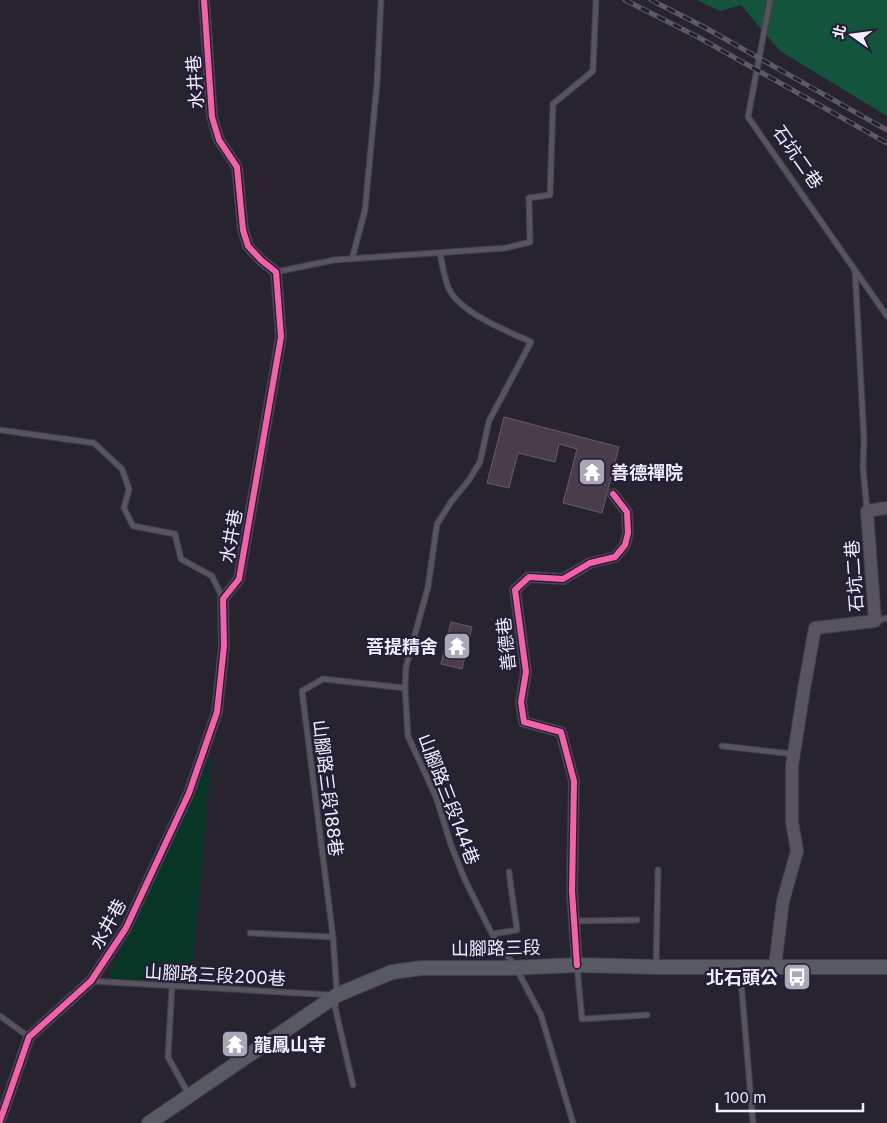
<svg xmlns="http://www.w3.org/2000/svg" width="887" height="1123" font-family="Inter,'Noto Sans TC',sans-serif">
  <style>
    .green { fill: #073526 }
    .forest { fill: #13543d }
    .building { fill: #4a3c49; stroke: #645d65 }
    .lines { fill: none; stroke-linecap: round; stroke-linejoin: round }
    .service-casing { stroke: #423f4a; stroke-width: 7 }
    .minor-casing { stroke: #423f4a; stroke-width: 12 }
    .tertiary-casing { stroke: #423f4a; stroke-width: 14 }
    .secondary-casing { stroke: #423f4a; stroke-width: 16 }
    .service { stroke: #57545f; stroke-width: 5 }
    .minor { stroke: #57545f; stroke-width: 10 }
    .tertiary { stroke: #57545f; stroke-width: 12 }
    .secondary { stroke: #575a62; stroke-width: 14 }
    .rail-casing { stroke: #5d5a63; stroke-width: 5 }
    .rail { stroke: #241e36; stroke-width: 3; stroke-dasharray: 9; stroke-linecap: butt }
    .cycleway-casing { stroke: #241e36; stroke-width: 9 }
    .cycleway { stroke: #f560ab; stroke-width: 6 }
    .labels { text-anchor: middle; dominant-baseline: central; stroke-width: 4.5; stroke-linejoin: round; paint-order: stroke }
    .street-label { font-size: 18px; fill: #f1eeff; stroke: #241e36 }
    .poi-label { font-size: 18px; font-weight: bold; fill: #f1eeff; stroke: #241e36; text-anchor: start }
  </style>
  <rect width="100%" height="100%" fill="#272430"/>
  <path class="green" d="M212,754L191,985L108,978Z"/>
  <path class="forest" d="M697,0H887V116L780,51L741,5L720,11Z"/>
  <path class="building" d="M504,417L619,447L602,513L563,503L577,449L559,444L555,462L518,453L509,488L487,483Z
    M451,622L472,627L462,669L441,664Z
    M227,1036L244,1037L243,1048L238,1052L227,1051Z"/>
  <g class="lines">
    <g class="service-casing">
      <path id="service" d="M770,0L748,117L887,316
        M440,253C442,264 444,276 448,287C458,312 507,331 531,342L489,421L480,462L469,480L451,502L437,524L428,587L406,667L405,688L408,736L436,797L451,845L465,880L492,934L516,968L541,1015L573,1123
        M352,259L365,210L377,83L381,0
        M855,270L864,440L863,467L867,510
        M276,272L334,260L506,248L530,242L529,198L550,195L553,104L593,71L596,0
        M0,430L94,443L122,469L129,489L124,508L133,526L175,534L181,559L212,576L223,599
        M876,621L887,618
        M722,746L793,754
        M574,921L637,920
        M250,933L333,937
        M492,934L517,930L509,872
        M577,966L582,1019L647,1015
        M656,967L658,870
        M740,969L753,1123
        M91,981L332,995
        M172,986L168,1057L189,1095
        M0,1016L29,1037
        M353,1085L335,1007L337,995L333,937L302,691L323,679L405,688"/>
    </g>
    <g class="minor-casing">
      <path id="minor" d="M577,965L572,891L574,781L561,732L524,722L521,702L526,672L515,590L529,577L563,579L590,563L615,557L625,545L628,533L627,512L613,494
        M0,1121L29,1037L91,981L126,928L189,793L217,712L224,646L223,599L239,579L281,337L276,272L261,260L248,246L243,230L237,167L219,140L212,117L204,0"/>
    </g>
    <g class="tertiary-casing">
      <path id="tertiary" d="M775,966L783,901L797,851L792,822V766L804,689L815,628L875,621L867,511L887,508"/>
    </g>
    <g class="secondary-casing">
      <path id="secondary" d="M149,1123L337,995L392,972L422,968H508L577,965L656,967H887"/>
    </g>
    <use href="#service" class="service"/>
    <use href="#minor" class="minor"/>
    <use href="#tertiary" class="tertiary"/>
    <use href="#secondary" class="secondary"/>
    <g class="rail-casing">
      <path id="rail" d="M625,0L698,37L887,143
        M651,0L704,27L887,130"/>
    </g>
    <use href="#rail" class="rail"/>
    <g class="cycleway-casing">
      <path id="cycleway" d="M577,965L572,891L574,781L561,732L524,722L521,702L526,672L515,590L529,577L563,579L590,563L615,557L625,545L628,533L627,512L613,494
        M0,1121L29,1037L91,981L126,928L189,793L217,712L224,646L223,599L239,579L281,337L276,272L261,260L248,246L243,230L237,167L219,140L212,117L204,0"/>
    </g>
    <use href="#cycleway" class="cycleway"/>
  </g>
  <defs>
    <g id="temple-square" transform="scale(1.4375)"><rect x="-9" y="-9" width="18" height="18" rx="4" fill="#aaa7b7" stroke="#241e36"/><path d="M0-6L5-2H3V0L6.5 2.5H4V6H1.5V3h-3V6H-4V2.5H-6.5L-3 0V-2H-5Z" fill="#fff"/></g>
    <g id="bus-square" transform="scale(1.4375)"><rect x="-9" y="-9" width="18" height="18" rx="4" fill="#aaa7b7" stroke="#241e36"/><path d="M-5-6H5V4H4V6H2V4H-2V6H-4V4H-5ZM-3.5-4V0h7V-4ZM-3.5 1.2v1.5H-2V1.2ZM2 1.2v1.5H3.5V1.2Z" fill="#fff"/></g>
  </defs>
  <g fill-rule="evenodd">
    <use href="#temple-square" x="592" y="472"/>
    <use href="#temple-square" x="457" y="646"/>
    <use href="#bus-square" x="797" y="977"/>
    <use href="#temple-square" x="235" y="1044"/>
  </g>
  <g class="labels">
    <g class="street-label">
      <text transform="translate(195 82) rotate(-94)">水井巷</text>
      <text transform="translate(798 157) rotate(55)">石坑二巷</text>
      <text transform="translate(231 536) rotate(-80)">水井巷</text>
      <text transform="translate(854 576) rotate(-94)">石坑二巷</text>
      <text transform="translate(506 644) rotate(-96)">善德巷</text>
      <text transform="translate(328 788) rotate(83)">山腳路三段188巷</text>
      <text transform="translate(449 799) rotate(69)">山腳路三段144巷</text>
      <text transform="translate(108 924) rotate(-61)">水井巷</text>
      <text transform="translate(496 948) rotate(-1)">山腳路三段</text>
      <text transform="translate(215 975) rotate(3)">山腳路三段200巷</text>
    </g>
    <g class="poi-label">
      <text x="611" y="472">善德禪院</text>
      <text x="438" y="646" text-anchor="end">菩提精舍</text>
      <text x="778" y="977" text-anchor="end">北石頭公</text>
      <text x="254" y="1044">龍鳳山寺</text>
    </g>
  </g>
  <g transform="translate(852 35) rotate(284)" stroke="#241e36" stroke-width="4" paint-order="stroke">
  <path d="M0-4L9 19L0 12L-9 19Z" fill="#f1eeff"/>
  <text y="-8" font-size="14" font-weight="bold" text-anchor="middle" fill="#f1eeff">北</text>
  </g>
  <path d="M717 1103v8h146v-8" fill="none" stroke="#f1eeff" stroke-width="2.5"/>
  <text x="724" y="1103" font-size="15" fill="#f1eeff" stroke="#241e36" stroke-width="4" paint-order="stroke">100 m</text>
</svg>
